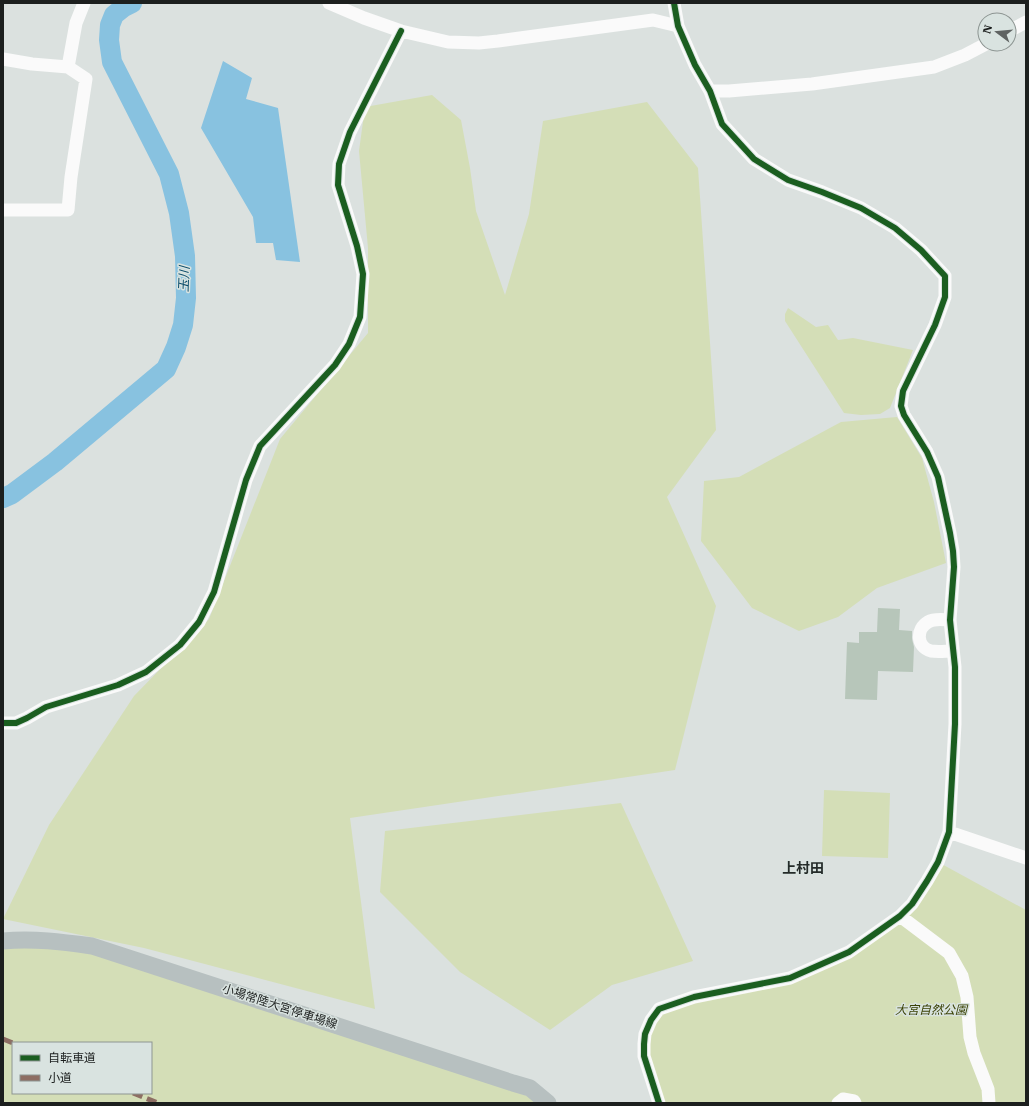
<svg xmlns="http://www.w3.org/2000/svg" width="1029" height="1106" font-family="'IBM Plex Serif','Noto Sans JP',serif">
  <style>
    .green { fill: #d4deb7; fill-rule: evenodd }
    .water { fill: #88c2e0 }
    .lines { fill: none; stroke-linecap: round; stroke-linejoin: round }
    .river { stroke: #88c2e0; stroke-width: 20 }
    .building { fill: #b7c6ba }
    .minor { stroke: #fafafa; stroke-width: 13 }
    .major { stroke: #b7c0c0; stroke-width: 17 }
    .quiet { stroke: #8d6e63; stroke-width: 5; stroke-dasharray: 10 5; stroke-linecap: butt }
    .cycleway-casing { stroke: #d9e3e0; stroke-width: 8 }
    .cycleway { stroke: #1b5e20; stroke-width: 6 }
    .labels { text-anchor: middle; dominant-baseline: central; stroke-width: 3; stroke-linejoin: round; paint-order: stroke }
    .street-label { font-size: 12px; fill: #1c1f1e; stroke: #d9e3e0 }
    .park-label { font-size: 12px; font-style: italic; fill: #3a4104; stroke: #d9e3e0 }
    .water-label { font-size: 13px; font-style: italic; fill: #084a69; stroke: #d9e3e0 }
    .quarter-label { font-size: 14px; font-weight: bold; fill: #242b29; stroke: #d9e3e0 }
  </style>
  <rect width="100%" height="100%" fill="#dbe1df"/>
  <path class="green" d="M432,95L461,120L470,168L476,211L505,295L529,214L543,121L647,102L698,168L716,430L667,497L716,606L675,770L350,818L375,1009L144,948L3,919L49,825L134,696L209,619L280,439L368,333V248L359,151L365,107Z
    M788,308L816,327L828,325L838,340L853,338L913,350L890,408L880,414L861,415L844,413L785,321V314Z
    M897,417L922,458L934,502L946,563L877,588L838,617L799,631L752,608L701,541L704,481L739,477L841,422Z
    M824,790L890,793L888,858L822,856Z
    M621,803L693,961L612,985L550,1030L460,972L380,892L385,831Z
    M938,862L1026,910V1103H659L644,1044L659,1009L790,978L849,952L900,916Z
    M3,941L71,943L548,1103H3ZM13,1043H151V1093H13Z"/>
  <path class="water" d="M223,61L252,78L246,99L278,108L300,262L276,260L273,243H256L253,217L201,128Z"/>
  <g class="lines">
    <path class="river" d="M3,498L12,494L55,462L166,369L176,347L183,325L186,298L185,256L179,213L169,174L112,62L109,40L110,25L114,15L124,7L132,3"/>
  </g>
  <path class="building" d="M878,608L900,609L899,630L912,631V639L914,647L913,672L878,671L877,700L845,699L847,642L859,643V632H877Z"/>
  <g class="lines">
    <path class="minor" d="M329,3L364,18L401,31L448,42L479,43L498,41L653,20L678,26
      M1009,31L1026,22
      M3,59L32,64L68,67L86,79L71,177L68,210H3
      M68,67L76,23L84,3
      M710,91H729L812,84L934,67L965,55L986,44
      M950,620C944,620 935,618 928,622C916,629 916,647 931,651C938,652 946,651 953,651
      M3,723H16L27,718L46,707L118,685L146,672L180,645L199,622L214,592L246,480L260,446L335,365L349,344L360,317L363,274L357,246L338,185L339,164L350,132L401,31
      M949,832L1026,858
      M900,916L949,953L962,976L967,997L970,1037L974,1053L988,1089L989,1103
      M659,1103L644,1056V1044L645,1034L651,1020L659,1009L694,997L790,978L849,952L900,916L912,904L927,881L938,862L949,832L955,724V667L950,620L954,567L953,551L950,533L938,477L927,452L904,415L901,406L903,391L935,325L945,297V276L921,250L895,228L861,208L822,192L788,180L754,159L722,124L710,91L695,65L678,26L674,3
      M838,1103L843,1099L854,1101L855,1103"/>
    <path class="major" d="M3,941C33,938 63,942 92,946L513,1083L530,1088L548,1103"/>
    <path class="quiet" d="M3,1039L13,1043
      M133,1093L158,1103"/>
    <g class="cycleway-casing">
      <path id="cycleway" d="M3,723H16L27,718L46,707L118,685L146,672L180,645L199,622L214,592L246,480L260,446L335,365L349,344L360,317L363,274L357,246L338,185L339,164L350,132L401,31
        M659,1103L644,1056V1044L645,1034L651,1020L659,1009L694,997L790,978L849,952L900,916L912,904L927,881L938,862L949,832L955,724V667L950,620L954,567L953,551L950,533L938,477L927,452L904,415L901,406L903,391L935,325L945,297V276L921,250L895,228L861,208L822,192L788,180L754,159L722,124L710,91L695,65L678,26L674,3"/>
    </g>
    <use href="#cycleway" class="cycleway"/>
  </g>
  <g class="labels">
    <g class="street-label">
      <text transform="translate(280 1006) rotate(18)">小場常陸大宮停車場線</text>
    </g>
    <g class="park-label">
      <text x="931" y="1009">大宮自然公園</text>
    </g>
    <g class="water-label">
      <text transform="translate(184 279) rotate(-88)">玉川</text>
    </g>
    <g class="quarter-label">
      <text x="803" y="868">上村田</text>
    </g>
  </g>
  <rect width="1029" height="1106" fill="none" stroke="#1c1f1e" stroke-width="8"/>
  <rect x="12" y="1042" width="140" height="52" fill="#d9e3e0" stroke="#8d9592"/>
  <rect x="20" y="1055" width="20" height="6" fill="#1b5e20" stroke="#8d9592"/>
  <text x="48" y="1062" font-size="12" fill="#1c1f1e">自転車道</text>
  <rect x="20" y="1075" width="20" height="6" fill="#8d6e63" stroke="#8d9592"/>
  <text x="48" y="1082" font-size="12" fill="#1c1f1e">小道</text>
  <g transform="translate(997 32) rotate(286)"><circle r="19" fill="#d9e3e0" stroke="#8d9592"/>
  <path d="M0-3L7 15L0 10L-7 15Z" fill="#5f6362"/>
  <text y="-6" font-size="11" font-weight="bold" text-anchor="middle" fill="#1c1f1e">N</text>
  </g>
</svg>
